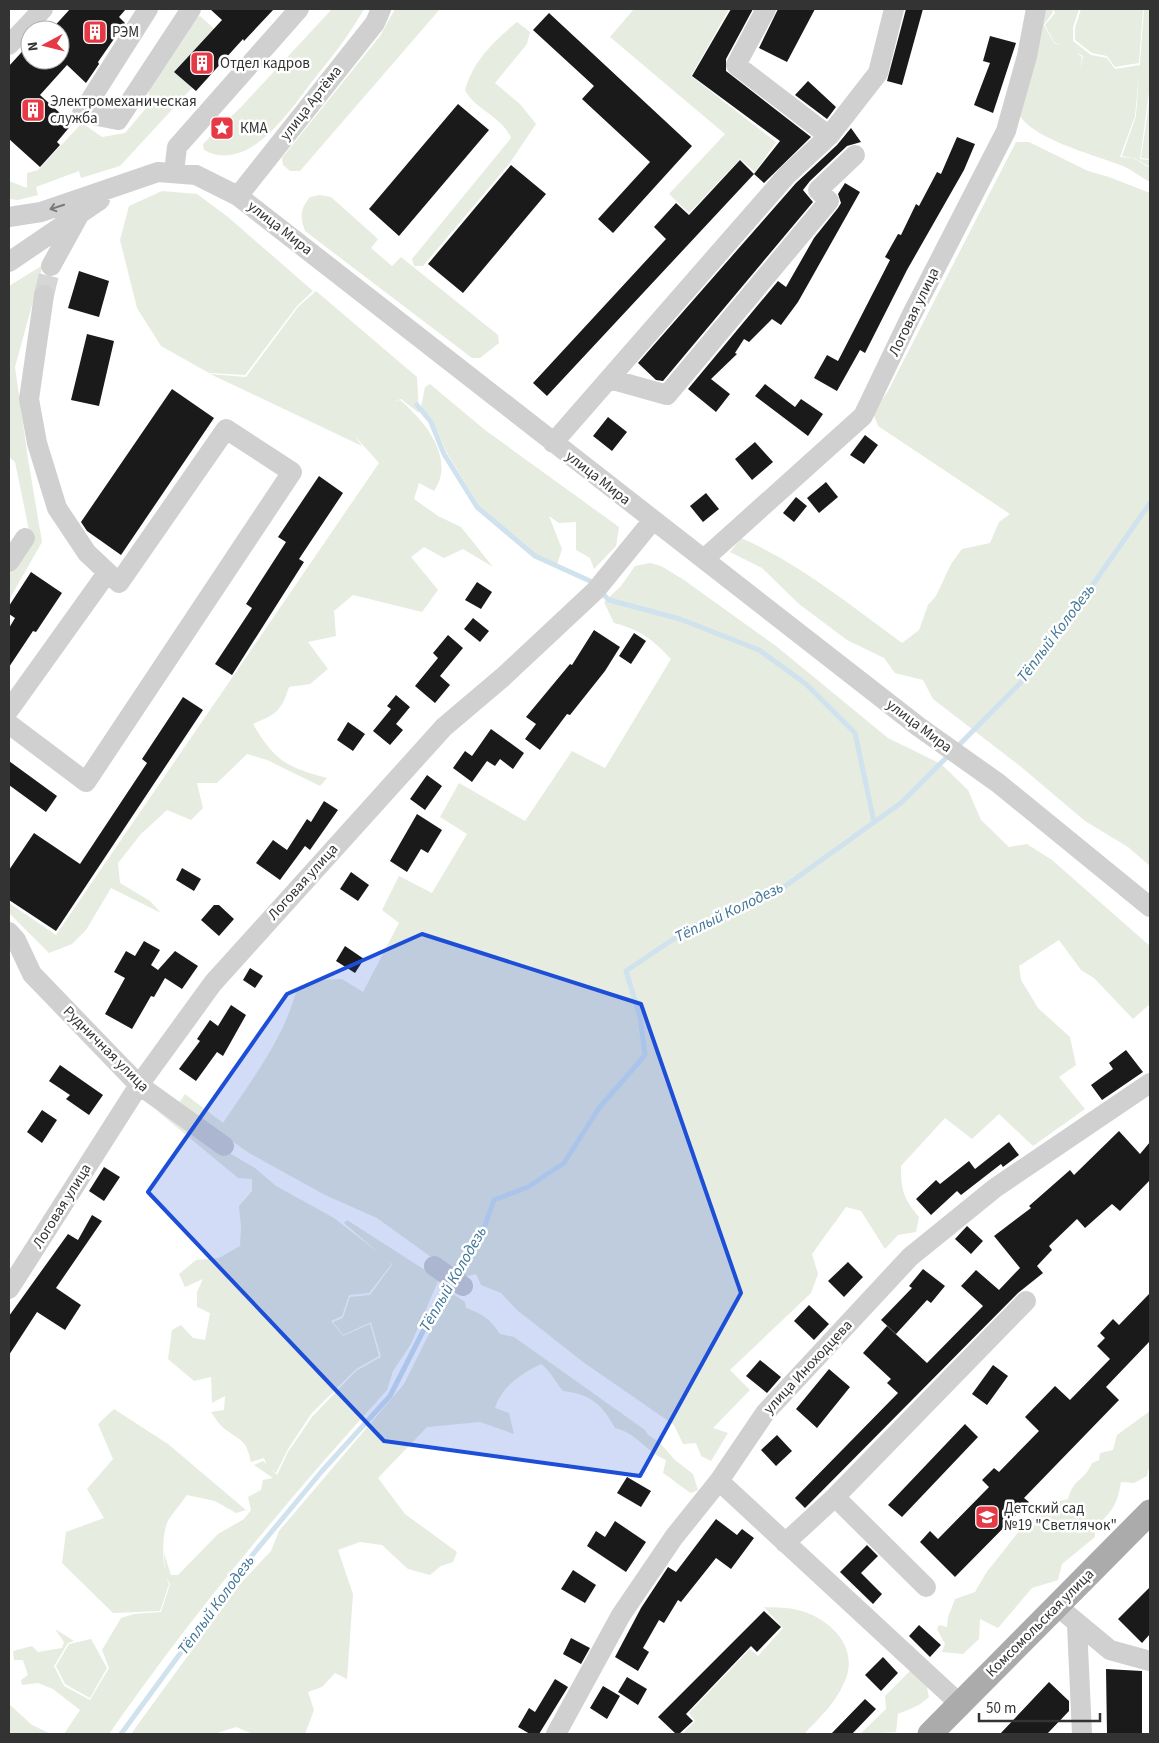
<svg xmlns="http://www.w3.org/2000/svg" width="1159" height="1743" font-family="'Source Sans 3',sans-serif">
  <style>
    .green { fill: #e6ecdf }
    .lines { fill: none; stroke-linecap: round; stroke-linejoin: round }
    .stream { stroke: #cfe2ee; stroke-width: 5 }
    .building { fill: #1a1a1a }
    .minor-tunnel { stroke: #d6d6d6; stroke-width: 20; stroke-dasharray: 20 10; stroke-linecap: butt }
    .minor { stroke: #d0d0d0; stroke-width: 20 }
    .major { stroke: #ababab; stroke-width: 25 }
    .oneway { stroke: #7a7a7a }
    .marked { fill: #1d4ed8; fill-opacity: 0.2; stroke: #1d4ed8; stroke-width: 4; stroke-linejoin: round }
    .labels { text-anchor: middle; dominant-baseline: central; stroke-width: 5; stroke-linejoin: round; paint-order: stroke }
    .poi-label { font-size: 15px; fill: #333; stroke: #fff; text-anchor: start }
    .street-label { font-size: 15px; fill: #333; stroke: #fff }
    .water-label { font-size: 16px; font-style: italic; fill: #3f7597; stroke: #fff }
  </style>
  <rect width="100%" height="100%" fill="#fff"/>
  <path class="green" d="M332,9H364C349,36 330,59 311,83C288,113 248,174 204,150L203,144L241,107Z
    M395,9H440L300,171H290L283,165L282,158L380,36Z
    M634,9H729L691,76L776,142L755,172L740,159L689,213L669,194L725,134L610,37Z
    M1042,9H1052L1053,12L1044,25L1054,43L1071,49L1082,57L1080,70L1083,56L1054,42L1045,25L1055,13L1053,9H1079L1073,27V41L1091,55L1107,58L1115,69L1140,65L1135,116L1120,157L1133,158L1150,168V182C1141,177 1132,170 1123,166C1096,155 1029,139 1017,111Z
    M1081,9H1143L1139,63L1115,67L1107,56L1092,53L1075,40V28Z
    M1144,9H1150V85L1140,159L1150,160V167L1134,158L1122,156L1136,116Z
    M200,16L229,42L208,35L174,72L192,88L120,166L81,178L79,171L36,187L38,195L18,200L9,199V181L27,188V173L38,170L82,123L102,137L125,133L147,107L150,84L189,22Z
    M517,22L530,32L527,44L495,83L520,104L536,124L509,164L423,266H414L412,259L511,138C503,117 475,110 465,90C473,61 494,41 517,22Z
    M1150,96V159L1141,158Z
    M1016,142H1029L1088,171L1109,177L1150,193V866L1128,847L1085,821L1020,766L933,699L923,680L895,673L884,658L847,640L799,604L762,568L730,552L741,538C800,564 850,605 902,643L919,630L928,605L936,596L951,564L962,549L990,543L999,522L1010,514L878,426L873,413L888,391Z
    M162,191L197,194L228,217L313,291L297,306L245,375L209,373L161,346L137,308L120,240L129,206Z
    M320,195L331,197L378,239L371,248L392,266L401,257L498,335L499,343L480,358H472L305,231C300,217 300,209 310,197Z
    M43,265L15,367L28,459L42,542L9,600V575L31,540L15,462L9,457V286Z
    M316,291L417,377L419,413L401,399L392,402L400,400C425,421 456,459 434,491L419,483L414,499L438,516L461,527L493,567L463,549L444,558L424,547L411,557L438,590L422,612L353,595L334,611L336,636L308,642L328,669L310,684L289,687C281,712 276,714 253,724C275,761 286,767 327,778L320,786L267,760L247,754L217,783H197L203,808L191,820L167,810L141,834L118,863L120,883L150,901L161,913L111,888L86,930L72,944L49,953L9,913V903L56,935L379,463L354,435L362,446L210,374L246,377L298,307Z
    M430,384L485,430L619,527L616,546L594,569L590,558L576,550V522L559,523L549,516L562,549L557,565L536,555L479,506L447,453L433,421L421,407L425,387Z
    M650,563L661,566L684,580L776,646L888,738L941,764L968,790L981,820L1009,847L1027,844L1052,860L1150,946V1004L1133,1019L1094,978L1081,970L1059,940L1019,966L1021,980L1038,1008L1070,1037L1076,1065L1059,1077L1085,1109L1033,1146L999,1114L972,1139L945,1118L901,1166C901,1190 903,1198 919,1217L916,1232L898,1235L885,1249L861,1211L846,1207L812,1254L818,1274L811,1293L730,1370L750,1390L713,1428L728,1433L711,1461L701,1456L696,1443L683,1444L674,1425L583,1362L517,1310L501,1293L481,1285L476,1274L460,1278L377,1218L325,1195L249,1153L179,1103L185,1094L223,1123C250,1082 283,1040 296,992L316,980L342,979L363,992L399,923L382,910L399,876L432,893L467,834L440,817L459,783L525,821L572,751L605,768L671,659C652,639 641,630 614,623L604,602L621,586L635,566Z
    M156,1110L255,1168L276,1186L334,1218L380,1254L344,1223L347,1220L439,1279L411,1344L393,1371L387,1390C288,1499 193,1613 109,1734H64L80,1710L53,1689L38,1683L22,1685L21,1680L28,1675L23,1660H14L13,1651L32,1646L38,1652L62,1648L64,1642L55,1629L74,1641L68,1643L54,1666L64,1686L90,1700L109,1668L102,1650L121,1618L134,1614L161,1612L170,1584L165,1575L164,1553L171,1575H178L218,1534L244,1519L251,1510L248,1497L261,1490L263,1480L273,1478L254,1465L263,1461L277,1475L288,1452L312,1417L356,1371L381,1357L371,1322L343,1335L333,1322L343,1318L350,1297L370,1295L392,1265L386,1259L391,1265L369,1293L349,1295L342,1316L331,1321L343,1336L370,1324L379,1356L356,1369L311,1414L288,1449L276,1473L267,1466L264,1458L251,1462C246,1440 243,1442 226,1430C220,1426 215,1418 211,1412L224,1410L225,1396L212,1403L211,1377L194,1381L168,1359L172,1330L181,1325L193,1338L205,1340L210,1313L197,1307V1292L203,1279L185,1287L179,1274L196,1260L219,1258L240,1246L241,1227L239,1206L252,1191V1179L238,1178Z
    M450,1292L465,1302L466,1308C483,1314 490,1319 500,1334L514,1337L645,1430L648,1435L659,1442L675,1460L693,1474L698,1490L691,1493C681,1487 674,1480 663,1473L666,1460C647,1452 635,1432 615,1428C602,1404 590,1394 563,1391C556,1383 550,1370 541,1364C521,1374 502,1386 495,1408L509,1413L514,1434L480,1422L427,1427L378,1478L405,1514L457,1552L453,1562L441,1566L430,1575L408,1569L382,1545L360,1542L338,1550L353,1594L347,1679L335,1673L322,1687L308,1692L314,1710L305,1734H253L236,1727L214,1734H131L240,1584L271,1551L279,1531L404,1384Z
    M114,1409L168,1444L246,1510L236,1513L215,1501L187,1495C181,1504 173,1512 168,1521C161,1534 162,1572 169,1584L160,1611L113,1613L62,1563L66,1532L104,1518L87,1489L113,1459L98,1424Z
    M1150,1411V1463L1147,1476L1134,1483L1121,1482C1117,1505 1113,1511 1095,1527V1537L1062,1564L1058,1580L1032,1588L998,1628L980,1619L979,1639L963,1654L942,1652L945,1644L937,1629L939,1625L947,1627L948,1617L955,1599L975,1592L986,1573L1028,1520L1053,1509L1052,1503L1068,1499C1074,1477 1084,1482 1092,1463L1099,1460L1100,1453L1113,1450L1117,1435Z
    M764,1607C775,1608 788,1607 798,1610C830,1618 861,1648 844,1683C835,1704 819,1718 804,1734H682L695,1721L689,1713L750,1649L758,1656L783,1628Z
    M91,1639L107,1668L90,1698L65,1684L56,1666L69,1644Z
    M912,1669L926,1683L929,1697L919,1705L898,1714L896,1732L860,1734L886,1709L885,1696Z
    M9,1704L32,1725L51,1734H9Z"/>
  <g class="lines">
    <path class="stream" d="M417,405L431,422L444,454L477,507L535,556L590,581L594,585
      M600,591L609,600L680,619L759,650L806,684L855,733L874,822
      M956,748L1033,670L1150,503
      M455,1275L483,1231L494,1200L528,1187L564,1163L599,1108L645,1055L640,1017L626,971L690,928L774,894L901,803L950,754
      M121,1734L254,1553L322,1471L390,1396L440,1298L451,1282"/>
  </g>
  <path class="building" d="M70,9H126L119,17L125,23L98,62L99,64L86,83L67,65L40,95L72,124L57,142L60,145L40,167L9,139V66L30,43V60H60V30H51Z
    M210,9H274L244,41L243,39L196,91L174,72L222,20Z
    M731,9H753L726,59V71L811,137L764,183L754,174L780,141L692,76Z
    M778,9H815L787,62L759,48Z
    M906,9H923L902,85L887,81Z
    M549,13L692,146L613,233L598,219L650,162L582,99L594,86L533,30Z
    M990,36L1016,43L993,113L974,105L990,63L983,61Z
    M808,81L836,107L827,119L795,95Z
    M458,104L489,130L399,236L369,209Z
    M851,128L861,142L847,146L810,181L803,190L813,202L663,381L656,380L638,363L796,183L837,145Z
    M957,137L975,144L964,170L907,270L865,353L860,350L837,391L814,378L827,355L838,361L890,260L885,257L898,234L901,235L916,204L919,206L937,172L941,174Z
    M740,160L754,174L547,396L533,383L666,239L654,227L676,203L689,215Z
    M511,165L546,194L463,293L428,264Z
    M845,183L860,192L798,302L781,325L772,319L749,342L744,339L735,353L737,354L711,379L730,394L716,412L688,389L778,281L786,287L814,238L838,208L841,203L838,194Z
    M79,271L109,281L99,317L68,308Z
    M87,334L114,341L99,406L71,400Z
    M765,384L795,407L801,399L823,414L808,436L755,396Z
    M172,389L214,418L121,555L87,531L81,522Z
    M608,417L627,432L612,451L593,436Z
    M865,435L878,445L864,464L850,455Z
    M755,442L773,462L752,480L735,459Z
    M319,476L343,493L299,559L304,562L232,675L215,664L252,608L246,604L286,542L278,537Z
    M826,482L838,497L819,513L807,498Z
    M706,493L719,509L703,522L690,506Z
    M796,497L807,506L794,522L783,513Z
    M31,572L62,593L36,632L33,631L9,667V628L15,618L9,614V606Z
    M477,582L492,592L481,609L465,600Z
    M473,618L489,631L480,642L464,629Z
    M594,630L620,647L605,671L570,715L567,714L540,750L525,739L536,724L526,717L570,664L572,665Z
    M634,633L646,641L631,664L619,656Z
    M448,635L463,648L440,676L450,685L435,703L415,686L438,658L433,653Z
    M396,695L410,707L396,724L403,730L390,745L373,731L391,709L387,706Z
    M183,697L203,710L56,931L9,900V870L34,833L80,864L147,763L142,759Z
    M348,722L365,734L353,751L337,740Z
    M491,729L524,753L513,769L500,759L495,766L487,761L472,782L453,768L465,751L472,756Z
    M9,761L57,796L46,812L9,785Z
    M427,775L442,786L425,810L410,799Z
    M324,801L338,810L310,850L305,846L280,880L256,863L273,840L287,850L307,819L311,822Z
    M417,814L442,830L428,853L421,849L407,872L390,861Z
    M182,868L201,879L194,891L176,880Z
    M351,872L369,885L358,901L340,889Z
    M214,905H219L234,919L219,936L201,920Z
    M144,941L160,950L151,965L158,970L175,951L198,966L182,989L165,978L154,997L151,996L132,1029L105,1014L125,978L114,972L126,951L135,956Z
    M345,946L364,959L355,973L336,961Z
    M250,968L263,976L255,988L243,980Z
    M231,1005L246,1015L223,1056L217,1052L196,1081L179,1069L200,1041L197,1039L210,1020L218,1026Z
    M1126,1050L1143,1072L1102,1100L1091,1085L1113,1069L1109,1063Z
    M60,1065L103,1095L89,1115L66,1099L70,1095L49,1081Z
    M42,1110L57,1120L42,1143L27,1132Z
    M1119,1131L1140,1154L1150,1142V1180L1120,1211L1112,1204L1085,1228L1077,1219L1049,1246L1052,1250L1037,1266L1043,1273L1018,1293L805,1508L795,1498L898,1393L887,1383L891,1379L863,1353L887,1326L927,1363L983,1306L961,1286L976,1270L999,1290L1020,1268L994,1236L1031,1208L1029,1206L1070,1170L1074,1175Z
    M1009,1142L1019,1155L1003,1167L1001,1164L961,1195L957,1191L931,1215L916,1199L936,1180L940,1184L969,1161L975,1169Z
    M104,1167L120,1177L104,1201L89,1191Z
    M92,1215L102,1221L56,1288L81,1305L65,1330L37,1312L9,1355V1316L68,1234L78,1240Z
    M967,1226L983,1241L971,1254L955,1239Z
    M848,1262L863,1277L844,1297L828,1281Z
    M923,1269L945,1286L931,1303L927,1300L896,1334L881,1320L912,1288L909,1286Z
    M1150,1293V1341L1106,1387L1119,1400L1024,1498L1029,1502L955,1577L920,1542L930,1531L938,1539L989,1487L982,1480L994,1468L999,1472L1039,1431L1025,1417L1055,1386L1070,1400L1110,1359L1097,1346L1105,1338L1100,1333L1113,1319L1119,1325Z
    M809,1305L829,1324L814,1340L794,1321Z
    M760,1360L781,1377L767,1393L746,1376Z
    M993,1365L1008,1376L987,1405L972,1394Z
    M829,1369L850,1387L817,1428L796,1409Z
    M965,1424L978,1437L902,1517L888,1505Z
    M777,1435L792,1451L776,1466L761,1450Z
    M627,1477L651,1491L641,1507L617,1493Z
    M716,1519L737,1535L742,1529L754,1538L731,1569L716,1558L681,1602L678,1600L664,1623L659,1620L643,1648L649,1652L638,1671L615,1657L641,1608L668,1567L676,1572Z
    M615,1521L646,1542L626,1572L587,1546L596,1531L605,1537Z
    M867,1545L878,1556L861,1573L882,1594L873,1604L840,1572Z
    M573,1570L596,1585L585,1603L561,1589Z
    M1150,1587V1634L1142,1643L1118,1619Z
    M764,1611L781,1627L757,1652L751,1646L686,1714L693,1721L679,1734H676L658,1717Z
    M919,1625L941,1645L930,1657L909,1636Z
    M571,1638L590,1648L581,1664L563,1654Z
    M883,1657L898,1673L881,1691L865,1675Z
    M1106,1669L1142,1671V1734H1107Z
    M627,1677L647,1689L638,1705L618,1692Z
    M555,1679L568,1687L539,1734H530L518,1727L529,1708L535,1712Z
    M1049,1682L1069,1701V1711L1047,1734H1000Z
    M603,1686L620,1696L607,1719L590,1708Z
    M865,1699L876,1709L852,1734H831Z"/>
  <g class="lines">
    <path class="minor-tunnel" d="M44,295L51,266"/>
    <path class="minor" d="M148,9L82,113L118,120L191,9
      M9,45L43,9
      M829,136L878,73L894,9
      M174,172L177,147L299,9
      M238,196L375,23L381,9
      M9,217L41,212L158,172L196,175L238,196L919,727L998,783L1150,907
      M9,262L100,200
      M51,266L78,217
      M610,379L667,395L829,201L818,190L855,155
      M553,443L787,175L829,136L736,65L766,9
      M704,559L863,416L911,316L1006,131L1027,56L1036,9
      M9,562L25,538
      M9,710L107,573
      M9,724L86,782L292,472L226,429L119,583L87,553L57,508L37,443L29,399L44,295
      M9,932L16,940L32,974L139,1085L224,1146
      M434,1266L463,1286
      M9,1289L139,1085L213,983L444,727L503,677L596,590L653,520
      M719,1481L960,1704
      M835,1497L926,1587
      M785,1543L835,1497L1026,1301
      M1057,1606L1110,1650L1150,1661
      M1077,1625L1082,1734
      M556,1734L621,1615L674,1537L719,1481L765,1413L910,1257L995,1188L1150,1083"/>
    <path class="major" d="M930,1734L1150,1512"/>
  </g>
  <defs><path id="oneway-shaft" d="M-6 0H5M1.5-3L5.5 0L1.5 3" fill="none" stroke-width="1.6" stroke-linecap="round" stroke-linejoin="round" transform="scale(1.25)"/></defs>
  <use class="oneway" href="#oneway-shaft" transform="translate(57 207) rotate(162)"/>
  <path class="marked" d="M422,934L641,1004L741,1293L640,1476L384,1441L148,1192L287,994Z"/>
  <defs>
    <g id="building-square" transform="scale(1.25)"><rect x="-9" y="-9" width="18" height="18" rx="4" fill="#e63946" stroke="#fff"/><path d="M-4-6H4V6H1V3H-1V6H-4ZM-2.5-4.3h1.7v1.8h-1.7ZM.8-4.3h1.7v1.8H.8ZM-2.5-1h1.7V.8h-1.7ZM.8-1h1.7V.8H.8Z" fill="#fff"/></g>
    <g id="sight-square" transform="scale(1.25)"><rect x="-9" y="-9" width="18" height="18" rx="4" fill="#e63946" stroke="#fff"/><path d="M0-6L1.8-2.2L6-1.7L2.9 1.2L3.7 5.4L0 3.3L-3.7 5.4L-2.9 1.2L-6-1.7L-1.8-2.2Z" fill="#fff"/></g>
    <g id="school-square" transform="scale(1.25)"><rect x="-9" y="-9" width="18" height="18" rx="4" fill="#e63946" stroke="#fff"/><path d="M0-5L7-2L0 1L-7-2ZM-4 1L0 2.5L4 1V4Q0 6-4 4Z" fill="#fff"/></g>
  </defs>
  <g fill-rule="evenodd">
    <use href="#building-square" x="95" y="32"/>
    <use href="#building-square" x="202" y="63"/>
    <use href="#building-square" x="33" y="110"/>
    <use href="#sight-square" x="222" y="128"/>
    <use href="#school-square" x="987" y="1517"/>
  </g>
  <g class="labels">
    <g class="poi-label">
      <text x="112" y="32">РЭМ</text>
      <text x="220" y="63">Отдел кадров</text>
      <text x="50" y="101">Электромеханическая<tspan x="50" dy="17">служба</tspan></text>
      <text x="240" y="128">КМА</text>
      <text x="1004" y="1508">Детский сад<tspan x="1004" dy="17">№19 "Светлячок"</tspan></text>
    </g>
    <g class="street-label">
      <text transform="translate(311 103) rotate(-52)">улица Артёма</text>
      <text transform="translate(280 228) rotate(38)">улица Мира</text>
      <text transform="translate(914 312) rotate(-64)">Логовая улица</text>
      <text transform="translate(598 478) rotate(38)">улица Мира</text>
      <text transform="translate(919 726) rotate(37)">улица Мира</text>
      <text transform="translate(303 882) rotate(-48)">Логовая улица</text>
      <text transform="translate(106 1049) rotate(45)">Рудничная улица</text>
      <text transform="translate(62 1206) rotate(-58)">Логовая улица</text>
      <text transform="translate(808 1367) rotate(-47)">улица Иноходцева</text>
      <text transform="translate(1040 1623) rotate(-45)">Комсомольская улица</text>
    </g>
    <g class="water-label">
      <text transform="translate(1056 633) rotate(-53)">Тёплый Колодезь</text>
      <text transform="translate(729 912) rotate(-26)">Тёплый Колодезь</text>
      <text transform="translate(453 1279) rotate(-60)">Тёплый Колодезь</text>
      <text transform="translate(216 1605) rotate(-54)">Тёплый Колодезь</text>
    </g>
  </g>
  <rect width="1159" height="1743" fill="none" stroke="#333333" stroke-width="20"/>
  <g transform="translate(45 45) rotate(263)"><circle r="24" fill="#ffffff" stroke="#adadad"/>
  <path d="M0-4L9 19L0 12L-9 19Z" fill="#e63946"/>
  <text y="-8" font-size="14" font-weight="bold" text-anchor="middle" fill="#333333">N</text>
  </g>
  <path d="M979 1713v8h121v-8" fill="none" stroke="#333333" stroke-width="2.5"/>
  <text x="986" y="1713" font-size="15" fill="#333333" stroke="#ffffff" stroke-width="4" paint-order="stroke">50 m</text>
</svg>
